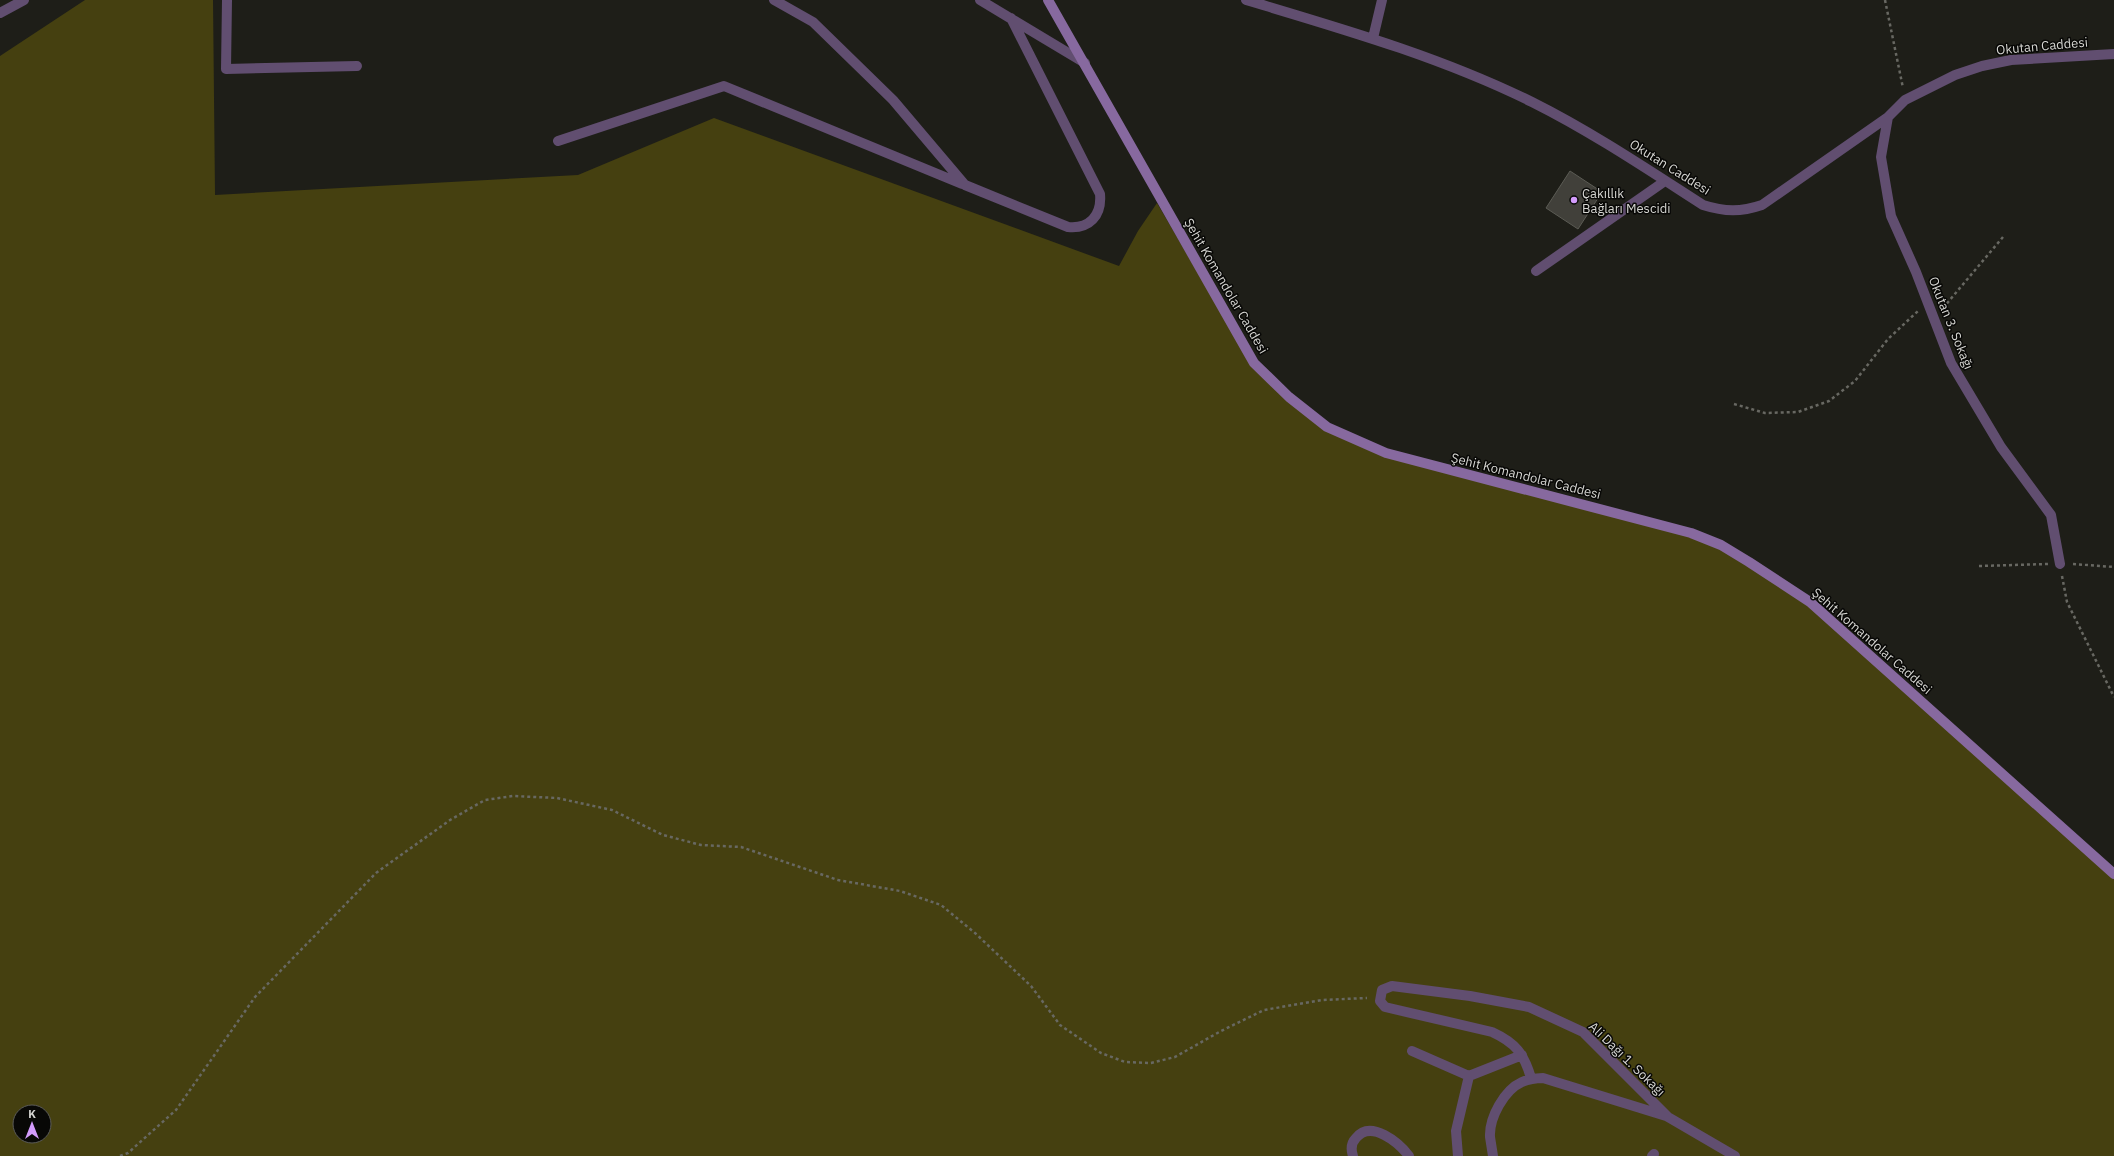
<svg xmlns="http://www.w3.org/2000/svg" width="2114" height="1156" font-family="'IBM Plex Sans',sans-serif">
  <style>
    .green { fill: #454010; fill-rule: evenodd }
    .building { fill: #41403a; stroke: #5b5b54 }
    .lines { fill: none; stroke-linecap: round; stroke-linejoin: round }
    .path { stroke: #686862; stroke-width: 2.5; stroke-dasharray: 3 3; stroke-linecap: butt }
    .minor { stroke: #614e70; stroke-width: 10 }
    .secondary { stroke: #87699f; stroke-width: 10 }
    .poi-dot { fill: #d39cfc; stroke: #080806; stroke-width: 1.5 }
    .labels { text-anchor: middle; dominant-baseline: central; stroke-width: 3; stroke-linejoin: round; paint-order: stroke }
    .street-label { font-size: 13px; fill: #d6d6d2; stroke: #080806 }
    .poi-label { font-size: 13px; fill: #d6d6d2; stroke: #080806; text-anchor: start }
  </style>
  <rect width="100%" height="100%" fill="#1e1e18"/>
  <path class="green" d="M85,0H213L215,195L578,175L714,118L1119,266L1138,231L1157,203L1247,357L1328,424L1374,446L1716,544L1790,589L2114,876V1156H0V56ZM20,1112H44V1136H20Z"/>
  <path class="building" d="M1570,171L1602,192L1578,229L1546,208Z"/>
  <g class="lines">
    <path class="path" d="M1885,0L1903,88
      M1943,308L2003,237
      M1734,404L1765,413L1798,412L1829,401L1855,381L1888,339L1918,311
      M2073,564L2114,567
      M1979,566L2048,564
      M2062,576L2067,602L2114,697
      M120,1156L128,1153L176,1110L255,997L376,873L450,820L485,800L513,796L557,798L612,810L663,835L701,845L741,847L838,880L900,891L941,905L975,933L1031,986L1060,1025L1101,1053L1125,1062L1151,1063L1175,1057L1221,1031L1264,1010L1322,1000L1367,998"/>
    <path class="minor" d="M227,0L226,69L357,66
      M774,0L813,22L893,100L965,185L1068,227C1089,229 1102,216 1100,194L1011,18
      M980,0L1085,63
      M1246,0C1343,29 1441,57 1532,102C1592,132 1647,169 1703,205C1725,212 1741,212 1762,205L1888,117L1905,100L1955,75L1982,66L2011,60L2114,54
      M0,13L24,0
      M1373,38L1382,0
      M1888,117L1881,157L1891,216L1916,272L1951,363L2001,447L2051,515L2060,564
      M558,141L724,86L962,184
      M1536,271L1665,181
      M1412,1051L1469,1076
      M1531,1078C1524,1054 1516,1043 1492,1032L1385,1007L1380,1001L1382,990L1392,986L1470,996L1529,1007L1583,1032L1668,1117L1735,1156
      M1353,1156C1351,1150 1351,1143 1356,1138C1371,1119 1399,1143 1409,1156
      M1458,1156L1456,1131L1469,1076L1522,1055
      M1493,1156C1492,1150 1491,1143 1490,1137C1489,1118 1504,1090 1522,1082C1529,1079 1535,1078 1543,1078L1666,1116
      M1652,1156L1654,1154"/>
    <path class="secondary" d="M1048,0L1254,363L1289,397L1327,427L1386,453L1691,533L1721,545L1749,562L1810,602L2114,874"/>
  </g>
  <circle class="poi-dot" cx="1574" cy="200" r="4"/>
  <g class="labels">
    <g class="street-label">
      <text transform="translate(2042 46) rotate(-5)">Okutan Caddesi</text>
      <text transform="translate(1670 167) rotate(32)">Okutan Caddesi</text>
      <text transform="translate(1226 286) rotate(60)">Şehit Komandolar Caddesi</text>
      <text transform="translate(1951 323) rotate(68)">Okutan 3. Sokağı</text>
      <text transform="translate(1526 476) rotate(14)">Şehit Komandolar Caddesi</text>
      <text transform="translate(1872 641) rotate(41)">Şehit Komandolar Caddesi</text>
      <text transform="translate(1627 1059) rotate(44)">Ali Dağı 1. Sokağı</text>
    </g>
    <g class="poi-label">
      <text x="1582" y="193">Çakıllık<tspan x="1582" dy="15">Bağları Mescidi</tspan></text>
    </g>
  </g>
  <g transform="translate(32 1124)"><circle r="19" fill="#080806" stroke="#5a5a58"/>
  <path d="M0-3L7 15L0 10L-7 15Z" fill="#d39cfc"/>
  <text y="-6" font-size="11" font-weight="bold" text-anchor="middle" fill="#d6d6d2">K</text>
  </g>
</svg>
